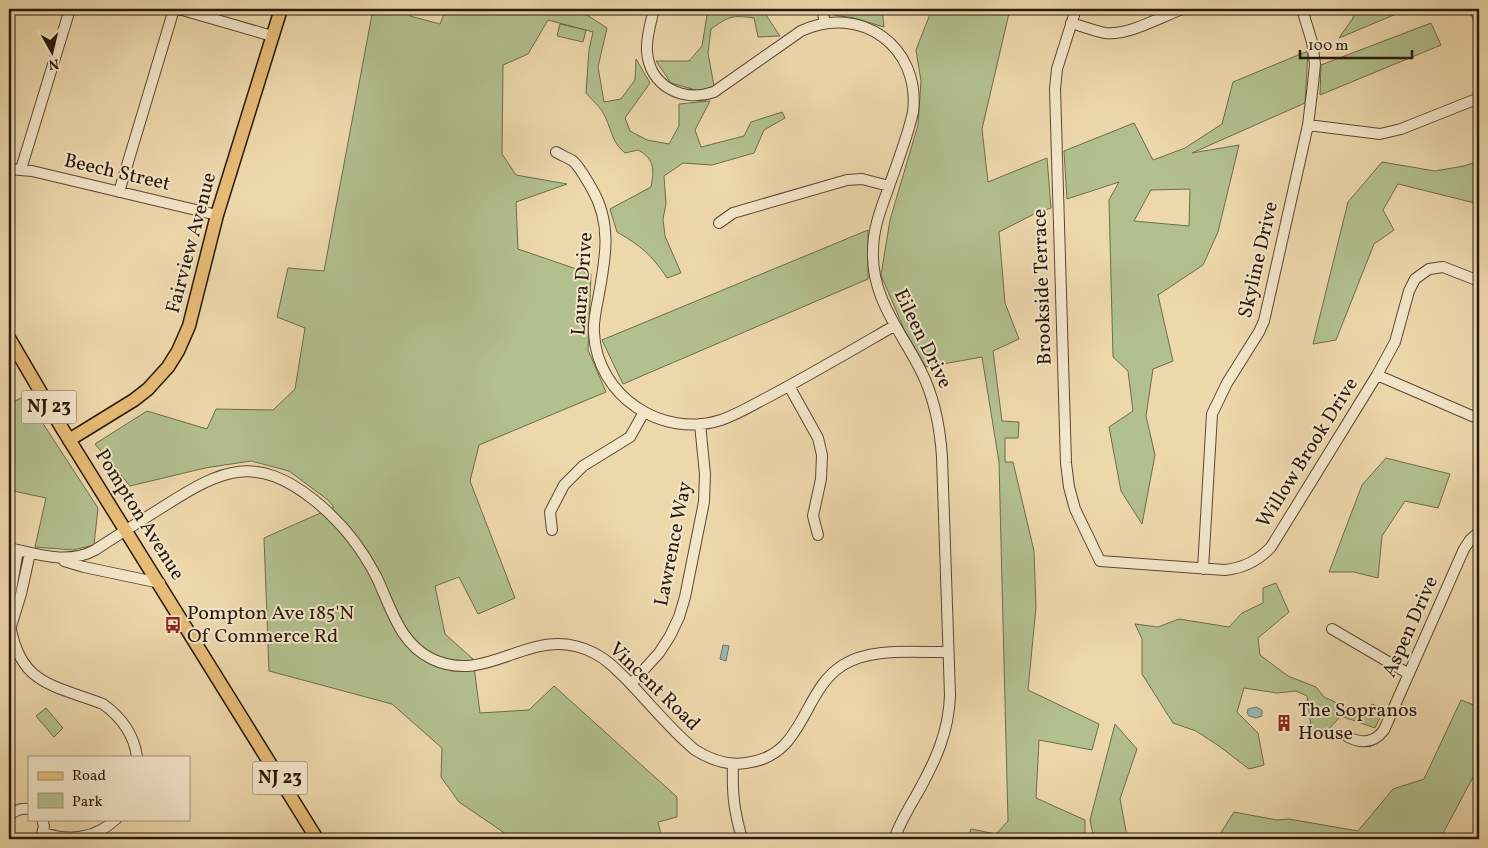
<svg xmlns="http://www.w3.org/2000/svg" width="1488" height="848" font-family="Vollkorn,serif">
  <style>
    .green { fill: #b2c08e; stroke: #6e6c4d; fill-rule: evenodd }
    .water { fill: #9ab9b0; stroke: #6d796e }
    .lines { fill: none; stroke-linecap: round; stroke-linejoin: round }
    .minor-casing { stroke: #5a4834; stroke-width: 12 }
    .major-casing { stroke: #29180c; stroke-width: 15 }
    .minor { stroke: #f3e6c9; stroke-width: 10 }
    .major { stroke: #e6bc76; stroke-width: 12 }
    .labels { text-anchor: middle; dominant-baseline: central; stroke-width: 4; stroke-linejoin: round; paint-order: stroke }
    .shield { fill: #f3e6c9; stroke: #665645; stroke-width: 1 }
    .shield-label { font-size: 19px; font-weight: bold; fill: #29180c }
    .street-label { font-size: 20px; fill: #29180c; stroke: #f3e6c9 }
    .poi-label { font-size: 20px; fill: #29180c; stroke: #f3e6c9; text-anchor: start }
  </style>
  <rect width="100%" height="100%" fill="#edd8ac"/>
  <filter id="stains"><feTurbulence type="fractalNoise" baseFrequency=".004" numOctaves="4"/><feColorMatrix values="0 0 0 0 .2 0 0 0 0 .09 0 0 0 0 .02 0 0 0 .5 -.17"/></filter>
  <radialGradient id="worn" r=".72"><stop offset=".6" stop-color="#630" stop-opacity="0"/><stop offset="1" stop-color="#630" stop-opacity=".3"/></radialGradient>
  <path class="green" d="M373,9H411L410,16L440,24L446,9H584V13L607,28L598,67L604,102L621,99L635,80L636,59L650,83L625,118L630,131L647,140L669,144L679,126V104L710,101L695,130L701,147L744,136L751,122L782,112L785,118L764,130L754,153L712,165L683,163L664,176L666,204L663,219L665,236L681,273L667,278C652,255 641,246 617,232L610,209L651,187C654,170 655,159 638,150L625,153C610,141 612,127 602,111C598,105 591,99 586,93L589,50L593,32L548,20L528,54L503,65L502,154L516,175L567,184L516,202L518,249L591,274L588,350L606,392L479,445L470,481L515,598L478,614L459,577L435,586L445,634L473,659L480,713L529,710L554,686L677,797V817L658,822L662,839H509V836L459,802L441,777L442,748L392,704L269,671L264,538L334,507L328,500L289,471L251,461L205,468L130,486L95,444L147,411L207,429L216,409L273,410L295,389L305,328L277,317L288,268L324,271Z
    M708,9H762L780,36L758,37L754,18C732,15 729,16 711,29L708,53L714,86L699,91L671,83L656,61H689L702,46Z
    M829,9H882L884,27L854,18L833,15Z
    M932,9H1010L982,129L988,182L1047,158L1051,208L1036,213L999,232L1005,303L1019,339L993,351L1002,421L1019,422L1018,438H1005V462H1013L1034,551L1036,607L1028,690L1099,724L1092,750L1039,740L1036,798L1085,820V839H968L971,829L996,834L1008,821L999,462L982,357L926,367L904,329L881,275L890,220L918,125L921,81L916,50Z
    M1355,9H1408L1339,38L1353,18Z
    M1469,9H1479V28L1477,29Z
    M1431,23L1441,45L1320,95L1321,65Z
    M560,24L586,30L583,42L557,36Z
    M1308,51L1305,103L1192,153L1239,145L1218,232L1203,265L1158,295L1173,361L1153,369L1146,416L1155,455L1142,524L1121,491L1109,427L1133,411L1128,371L1113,357L1109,200L1119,182L1067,199L1064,151L1134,123L1153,160L1185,148L1222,124L1233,82ZM1190,189L1189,226L1134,221L1151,190Z
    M1479,161V204L1398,184L1383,210L1394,230L1374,244L1336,340L1313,344L1348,202L1382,162L1435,171L1464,166Z
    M868,230V279L623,384L602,340Z
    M25,396L98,508L94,545L73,550L35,547L46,498L9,490V404Z
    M1386,458L1450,474L1438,508L1405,501L1382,536L1378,578L1354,572H1329L1362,485Z
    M1276,583L1289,612L1258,638L1260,655L1288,676L1316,687L1324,697L1365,716L1372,704L1384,709L1375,728L1341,716L1325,733L1312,734L1307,696L1296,691L1277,693L1244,688L1237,712L1258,733L1264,765L1249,769L1219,746L1196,731L1173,723L1142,674V639L1135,624L1158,627L1179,619L1229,627L1242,613L1263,603V588Z
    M1461,700L1479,707V766L1440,839H1217L1234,812L1277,820L1289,819L1358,831L1393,789L1424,779Z
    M46,708L63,728L54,737L36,716Z
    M1115,724L1137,749L1120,799L1127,836L1132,839H1094L1090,820Z"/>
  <path class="water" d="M723,645L729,646L726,661L720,659Z
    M1256,707L1262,710V716L1256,718L1249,716L1247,713L1248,709Z"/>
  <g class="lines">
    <g class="minor-casing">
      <path id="minor" d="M179,9L272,36
        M654,9C651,22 646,37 647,51C649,86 683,103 714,92L801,31C861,3 921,47 913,112C907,139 896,166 887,192C880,211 873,230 873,251C871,297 900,330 920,369C934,396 940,426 942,457L950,695C949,732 935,762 917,794C908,809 900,823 894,839
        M822,9L825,23
        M1076,9L1057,69L1055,89L1066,463L1069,487L1075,509L1100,561L1225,570C1244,568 1258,561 1271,547L1377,375L1395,342L1409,291L1415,279L1429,269L1443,267L1479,281
        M1071,23C1082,26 1094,31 1105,33C1127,36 1161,17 1182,9
        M1308,125L1380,134L1401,129L1479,98
        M556,152C561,155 568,158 573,161C580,167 587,181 592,189C613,225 605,261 598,299C596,310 593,322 594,333C597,396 662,439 721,420C739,414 756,403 772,395C813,373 854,349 894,326
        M9,169L32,171L217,215
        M21,169L70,9
        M119,192L174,9
        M719,223L733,213L847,180L862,179L889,186
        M1377,375L1479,419
        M789,386L818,438L822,455L821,479L813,516L818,535
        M552,530L550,512L564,485L583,466L630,437L644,412
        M9,548C37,554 68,565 95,550C118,535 142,520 166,505C222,469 256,454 314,500C339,520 361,547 376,576C391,607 399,643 432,659C491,687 531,621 594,653C608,660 618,671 629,682C651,705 671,730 695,750C711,760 727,766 746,763C806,756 801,691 843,665C872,647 915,653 948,652
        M64,561L84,567L160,583
        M1203,569L1212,414L1227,383L1259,332L1264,321L1308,125L1313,84L1315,64L1312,42L1302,9
        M9,602L18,550
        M9,617C17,684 50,684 103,704C121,717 134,734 137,757
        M11,626L21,594L30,553
        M1332,629L1409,674
        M631,684L659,653L670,636L679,617L685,597L704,502L705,474L700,424
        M1348,737C1362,744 1374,743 1384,730L1464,549L1470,540L1479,532
        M733,764C732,795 734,810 742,839
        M9,816C14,811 21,808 29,809
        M44,833C70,842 96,838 116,819
        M41,838L44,826L42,819"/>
    </g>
    <g class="major-casing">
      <path id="major" d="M9,338L60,425L317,839
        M69,440L134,400L148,389L168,367L178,351L189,326L217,215L281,9"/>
    </g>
    <use href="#minor" class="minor"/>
    <use href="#major" class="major"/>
  </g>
  <defs>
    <g id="bus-bare" transform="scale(1.35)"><path d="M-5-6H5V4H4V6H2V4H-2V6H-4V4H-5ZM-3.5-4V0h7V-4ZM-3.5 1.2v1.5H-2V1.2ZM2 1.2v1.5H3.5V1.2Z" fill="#8f2418" stroke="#f3e6c9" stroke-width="2.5" paint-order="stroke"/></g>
    <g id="building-bare" transform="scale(1.35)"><path d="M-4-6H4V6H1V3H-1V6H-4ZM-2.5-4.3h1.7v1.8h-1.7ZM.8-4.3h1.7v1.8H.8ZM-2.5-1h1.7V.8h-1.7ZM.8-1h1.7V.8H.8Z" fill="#8f2418" stroke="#f3e6c9" stroke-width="2.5" paint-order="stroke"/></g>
  </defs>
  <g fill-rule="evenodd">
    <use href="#bus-bare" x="173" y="625"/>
    <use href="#building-bare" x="1284" y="723"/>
  </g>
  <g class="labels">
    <g class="shield">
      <rect x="21.5" y="390.5" width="55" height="33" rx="4"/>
      <rect x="252.5" y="761.5" width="55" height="33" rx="4"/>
    </g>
    <g class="shield-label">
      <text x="49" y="407">NJ 23</text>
      <text x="280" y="778">NJ 23</text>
    </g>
    <g class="street-label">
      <text transform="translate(117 173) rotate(13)">Beech Street</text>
      <text transform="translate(192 243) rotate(-75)">Fairview Avenue</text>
      <text transform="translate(1259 260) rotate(-77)">Skyline Drive</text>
      <text transform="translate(583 284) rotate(-86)">Laura Drive</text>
      <text transform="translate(1043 287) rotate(-92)">Brookside Terrace</text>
      <text transform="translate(922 339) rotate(64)">Eileen Drive</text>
      <text transform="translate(1308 453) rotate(-58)">Willow Brook Drive</text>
      <text transform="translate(139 515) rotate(58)">Pompton Avenue</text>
      <text transform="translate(674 544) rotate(-79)">Lawrence Way</text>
      <text transform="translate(1411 627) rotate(-66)">Aspen Drive</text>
      <text transform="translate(654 687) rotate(44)">Vincent Road</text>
    </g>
    <g class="poi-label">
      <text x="187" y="614">Pompton Ave 185'N<tspan x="187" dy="23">Of Commerce Rd</tspan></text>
      <text x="1298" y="711">The Sopranos<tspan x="1298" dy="23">House</tspan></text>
    </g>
  </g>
  <rect width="1488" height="848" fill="none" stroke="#edd8ac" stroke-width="30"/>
  <rect x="10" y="10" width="1468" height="828" fill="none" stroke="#29180c" stroke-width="2.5"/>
  <rect x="15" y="15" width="1458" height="818" fill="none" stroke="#29180c"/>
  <rect x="28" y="756" width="162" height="65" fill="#f3e6c9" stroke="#a2947d"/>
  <rect x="38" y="772" width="25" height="8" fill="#e6bc76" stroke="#a2947d"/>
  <text x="72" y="780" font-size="15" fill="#29180c">Road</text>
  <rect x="38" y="793" width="25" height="15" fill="#b2c08e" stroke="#a2947d"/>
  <text x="72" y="806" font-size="15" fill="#29180c">Park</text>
  <g transform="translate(52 52) rotate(172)" stroke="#f3e6c9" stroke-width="4" paint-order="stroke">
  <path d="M0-4L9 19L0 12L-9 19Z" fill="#29180c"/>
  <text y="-8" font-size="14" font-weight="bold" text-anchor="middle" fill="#29180c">N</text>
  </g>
  <path d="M1300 50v8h112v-8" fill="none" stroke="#29180c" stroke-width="2.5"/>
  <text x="1308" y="50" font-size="15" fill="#29180c" stroke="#f3e6c9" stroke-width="4" paint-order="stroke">100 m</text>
  <rect width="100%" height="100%" filter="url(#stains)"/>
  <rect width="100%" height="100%" fill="url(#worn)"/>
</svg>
